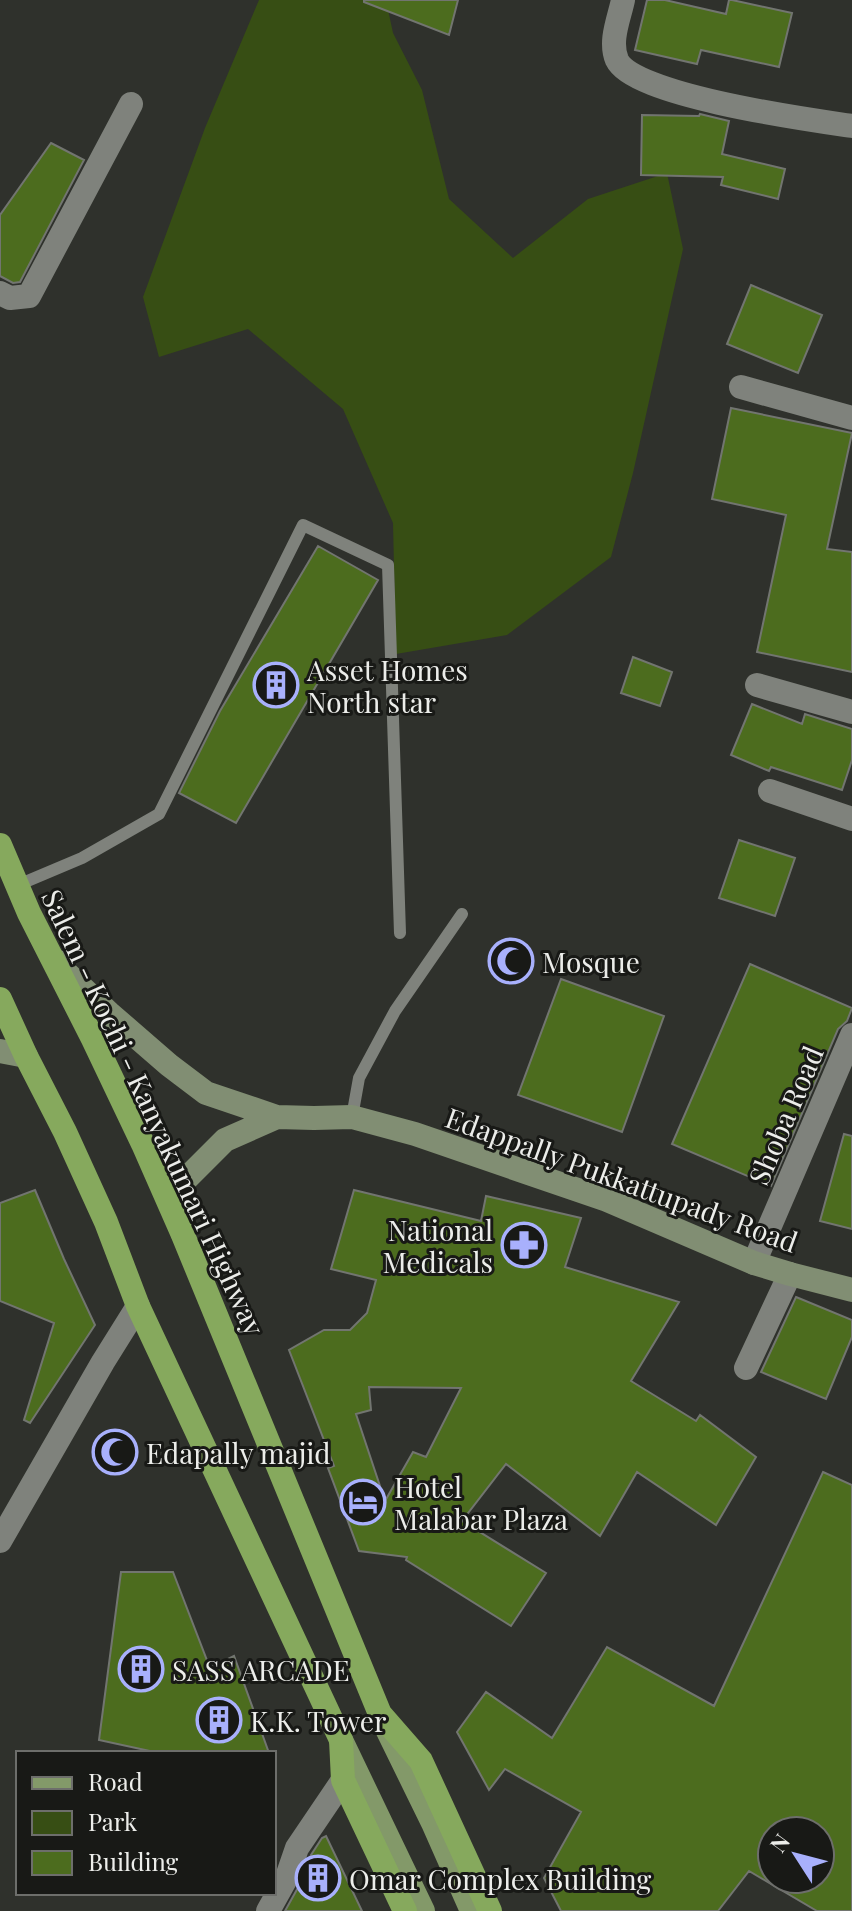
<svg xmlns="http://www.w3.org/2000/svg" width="852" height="1911" font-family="'Playfair Display',serif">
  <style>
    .green { fill: #374e14 }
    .building { fill: #4c6c1e; stroke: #727570; stroke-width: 2; fill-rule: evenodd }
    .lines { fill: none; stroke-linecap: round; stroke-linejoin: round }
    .lane { stroke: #7f827c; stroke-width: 12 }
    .street { stroke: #7f827c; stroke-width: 24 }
    .secondary { stroke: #818e73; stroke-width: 24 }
    .primary { stroke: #839969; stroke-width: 24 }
    .highway { stroke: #86a95d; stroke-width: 24 }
    .labels { text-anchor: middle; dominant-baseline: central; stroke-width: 6; stroke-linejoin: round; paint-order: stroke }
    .poi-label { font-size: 28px; fill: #ecedea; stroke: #181916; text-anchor: start }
    .street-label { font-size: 28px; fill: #ecedea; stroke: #181916 }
  </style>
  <rect width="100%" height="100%" fill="#2f312c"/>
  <path class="green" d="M259,0H386L393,33L422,90L449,199L513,258L588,199L667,173L683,249L633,473L611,557L507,635L396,654L393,523L343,409L248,329L159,357L143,297L205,128Z"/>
  <path class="building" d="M364,0H458L449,35L364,2Z
    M647,0H665L726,14L729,0H732L792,13L779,67L701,50L697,64L635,50Z
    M700,114L729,121L722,154L785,169L778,199L721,185L723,177L641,175L642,115L699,116Z
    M51,143L84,160L20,282L13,283L0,276V215Z
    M751,285L822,315L798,373L727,344Z
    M731,408L852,433L827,549L852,552V672L757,652L786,515L712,499Z
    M318,546L378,580L236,823L179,793L220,711Z
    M633,657L672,672L660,706L621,693Z
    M752,704L802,724L805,714L852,729V760L842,790L771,767L769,771L731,755Z
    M739,840L795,858L775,916L719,898Z
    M750,964L852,1008L847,1021L838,1029L771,1186L672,1144Z
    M561,979L664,1016L622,1132L518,1095Z
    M844,1134L852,1136V1229L820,1221Z
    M35,1190L64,1259L95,1325L30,1423L24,1420L54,1323L0,1301V1203Z
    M354,1190L481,1221L486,1196L581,1218L565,1267L679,1302L631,1381L696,1421L700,1415L756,1457L716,1525L637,1472L600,1536L506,1464L462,1521L546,1573L511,1626L406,1560L407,1557L359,1551L328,1468L334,1466L289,1350L324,1330H350L367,1313L376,1280L331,1269ZM369,1387L461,1388L426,1457L413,1452L385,1501L356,1414L371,1410Z
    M796,1297L852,1320V1337L826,1399L761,1372Z
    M823,1472L852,1485V1911H817L749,1871L718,1911H561L544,1878L581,1812L505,1769L489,1790L457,1732L486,1692L552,1738L607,1647L714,1706ZM772,1831H820V1879H772Z
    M121,1572H173L210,1668L234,1656L269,1753H159L99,1740Z
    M326,1836L362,1911H285L300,1884L311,1855L322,1838Z"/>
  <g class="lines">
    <path class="lane" d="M18,885L82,858L159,814L303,525L388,565L400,933
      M352,1117L359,1078L395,1011L462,914"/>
    <path class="street" d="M623,0C619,19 609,41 617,60C634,96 811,120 852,126
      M0,293L10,298L29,296L131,104
      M741,387L852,418
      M757,685L852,712
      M770,791L852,819
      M754,1263L852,1035
      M746,1368L790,1274
      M0,1541L103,1362L138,1306
      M268,1911L287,1877L297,1848L343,1780"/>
    <path class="secondary" d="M58,962L61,968L109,1013L169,1065L206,1093L277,1117L314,1118L352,1117L415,1134L607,1200L754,1263L790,1274L852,1290
      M0,1051L26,1056
      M183,1234L180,1185L225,1140L277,1117"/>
    <path class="primary" d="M386,1727L433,1823L472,1911
      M341,1740L423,1911"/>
    <path class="highway" d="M0,845L29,913L93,1039L143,1144L183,1235L380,1714L421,1761L490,1911
      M0,999L26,1056L65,1132L106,1222L138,1306L341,1740L343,1780L405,1911"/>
  </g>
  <defs>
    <g id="building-ring" transform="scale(2.3)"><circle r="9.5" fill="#181916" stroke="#a8b0fc" stroke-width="1.5"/><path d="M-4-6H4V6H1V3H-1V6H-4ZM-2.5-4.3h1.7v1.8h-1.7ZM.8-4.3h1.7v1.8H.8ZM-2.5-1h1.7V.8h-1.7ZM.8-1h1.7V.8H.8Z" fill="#a8b0fc"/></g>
    <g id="mosque-ring" transform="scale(2.3)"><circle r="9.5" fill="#181916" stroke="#a8b0fc" stroke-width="1.5"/><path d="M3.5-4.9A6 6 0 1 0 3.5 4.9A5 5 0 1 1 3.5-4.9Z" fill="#a8b0fc"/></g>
    <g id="pharmacy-ring" transform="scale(2.3)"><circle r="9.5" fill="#181916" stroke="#a8b0fc" stroke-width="1.5"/><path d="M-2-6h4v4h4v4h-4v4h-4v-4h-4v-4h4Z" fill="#a8b0fc"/></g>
    <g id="hotel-ring" transform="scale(2.3)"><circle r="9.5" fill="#181916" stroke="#a8b0fc" stroke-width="1.5"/><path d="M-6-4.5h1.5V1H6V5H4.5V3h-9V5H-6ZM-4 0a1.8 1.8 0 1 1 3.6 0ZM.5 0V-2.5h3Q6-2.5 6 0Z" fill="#a8b0fc"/></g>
  </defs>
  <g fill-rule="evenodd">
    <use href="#building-ring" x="276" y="685"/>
    <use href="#mosque-ring" x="511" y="961"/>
    <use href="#pharmacy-ring" x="524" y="1245"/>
    <use href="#mosque-ring" x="115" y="1452"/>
    <use href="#hotel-ring" x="363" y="1502"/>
    <use href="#building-ring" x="141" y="1669"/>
    <use href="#building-ring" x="219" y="1720"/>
    <use href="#building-ring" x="318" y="1878"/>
  </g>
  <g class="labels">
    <g class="poi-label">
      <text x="307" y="669">Asset Homes<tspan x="307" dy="32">North star</tspan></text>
      <text x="542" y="961">Mosque</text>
      <text x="493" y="1229" text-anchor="end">National<tspan x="493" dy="32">Medicals</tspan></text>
      <text x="146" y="1452">Edapally majid</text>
      <text x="394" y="1486">Hotel<tspan x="394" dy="32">Malabar Plaza</tspan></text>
      <text x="172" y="1669">SASS ARCADE</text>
      <text x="250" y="1720">K.K. Tower</text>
      <text x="349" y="1878">Omar Complex Building</text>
    </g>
    <g class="street-label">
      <text transform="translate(154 1112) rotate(65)">Salem - Kochi - Kanyakumari Highway</text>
      <text transform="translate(785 1115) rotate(-67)">Shoba Road</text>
      <text transform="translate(622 1179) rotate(20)">Edappally Pukkattupady Road</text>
    </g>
  </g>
  <rect x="16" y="1751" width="260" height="144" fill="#181916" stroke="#6d6e6b" stroke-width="2"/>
  <rect x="32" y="1777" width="40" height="12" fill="#839969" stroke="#6d6e6b" stroke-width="2"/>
  <text x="88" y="1791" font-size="24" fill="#ecedea">Road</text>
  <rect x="32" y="1811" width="40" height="24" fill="#374e14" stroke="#6d6e6b" stroke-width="2"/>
  <text x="88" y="1831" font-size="24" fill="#ecedea">Park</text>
  <rect x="32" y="1851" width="40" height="24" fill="#4c6c1e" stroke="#6d6e6b" stroke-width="2"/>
  <text x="88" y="1871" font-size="24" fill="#ecedea">Building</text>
  <g transform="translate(796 1855) rotate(306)"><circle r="38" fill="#181916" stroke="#6d6e6b" stroke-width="2"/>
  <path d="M0-6L14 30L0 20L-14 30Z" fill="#a8b0fc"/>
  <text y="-12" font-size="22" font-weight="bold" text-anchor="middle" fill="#ecedea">N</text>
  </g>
</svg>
